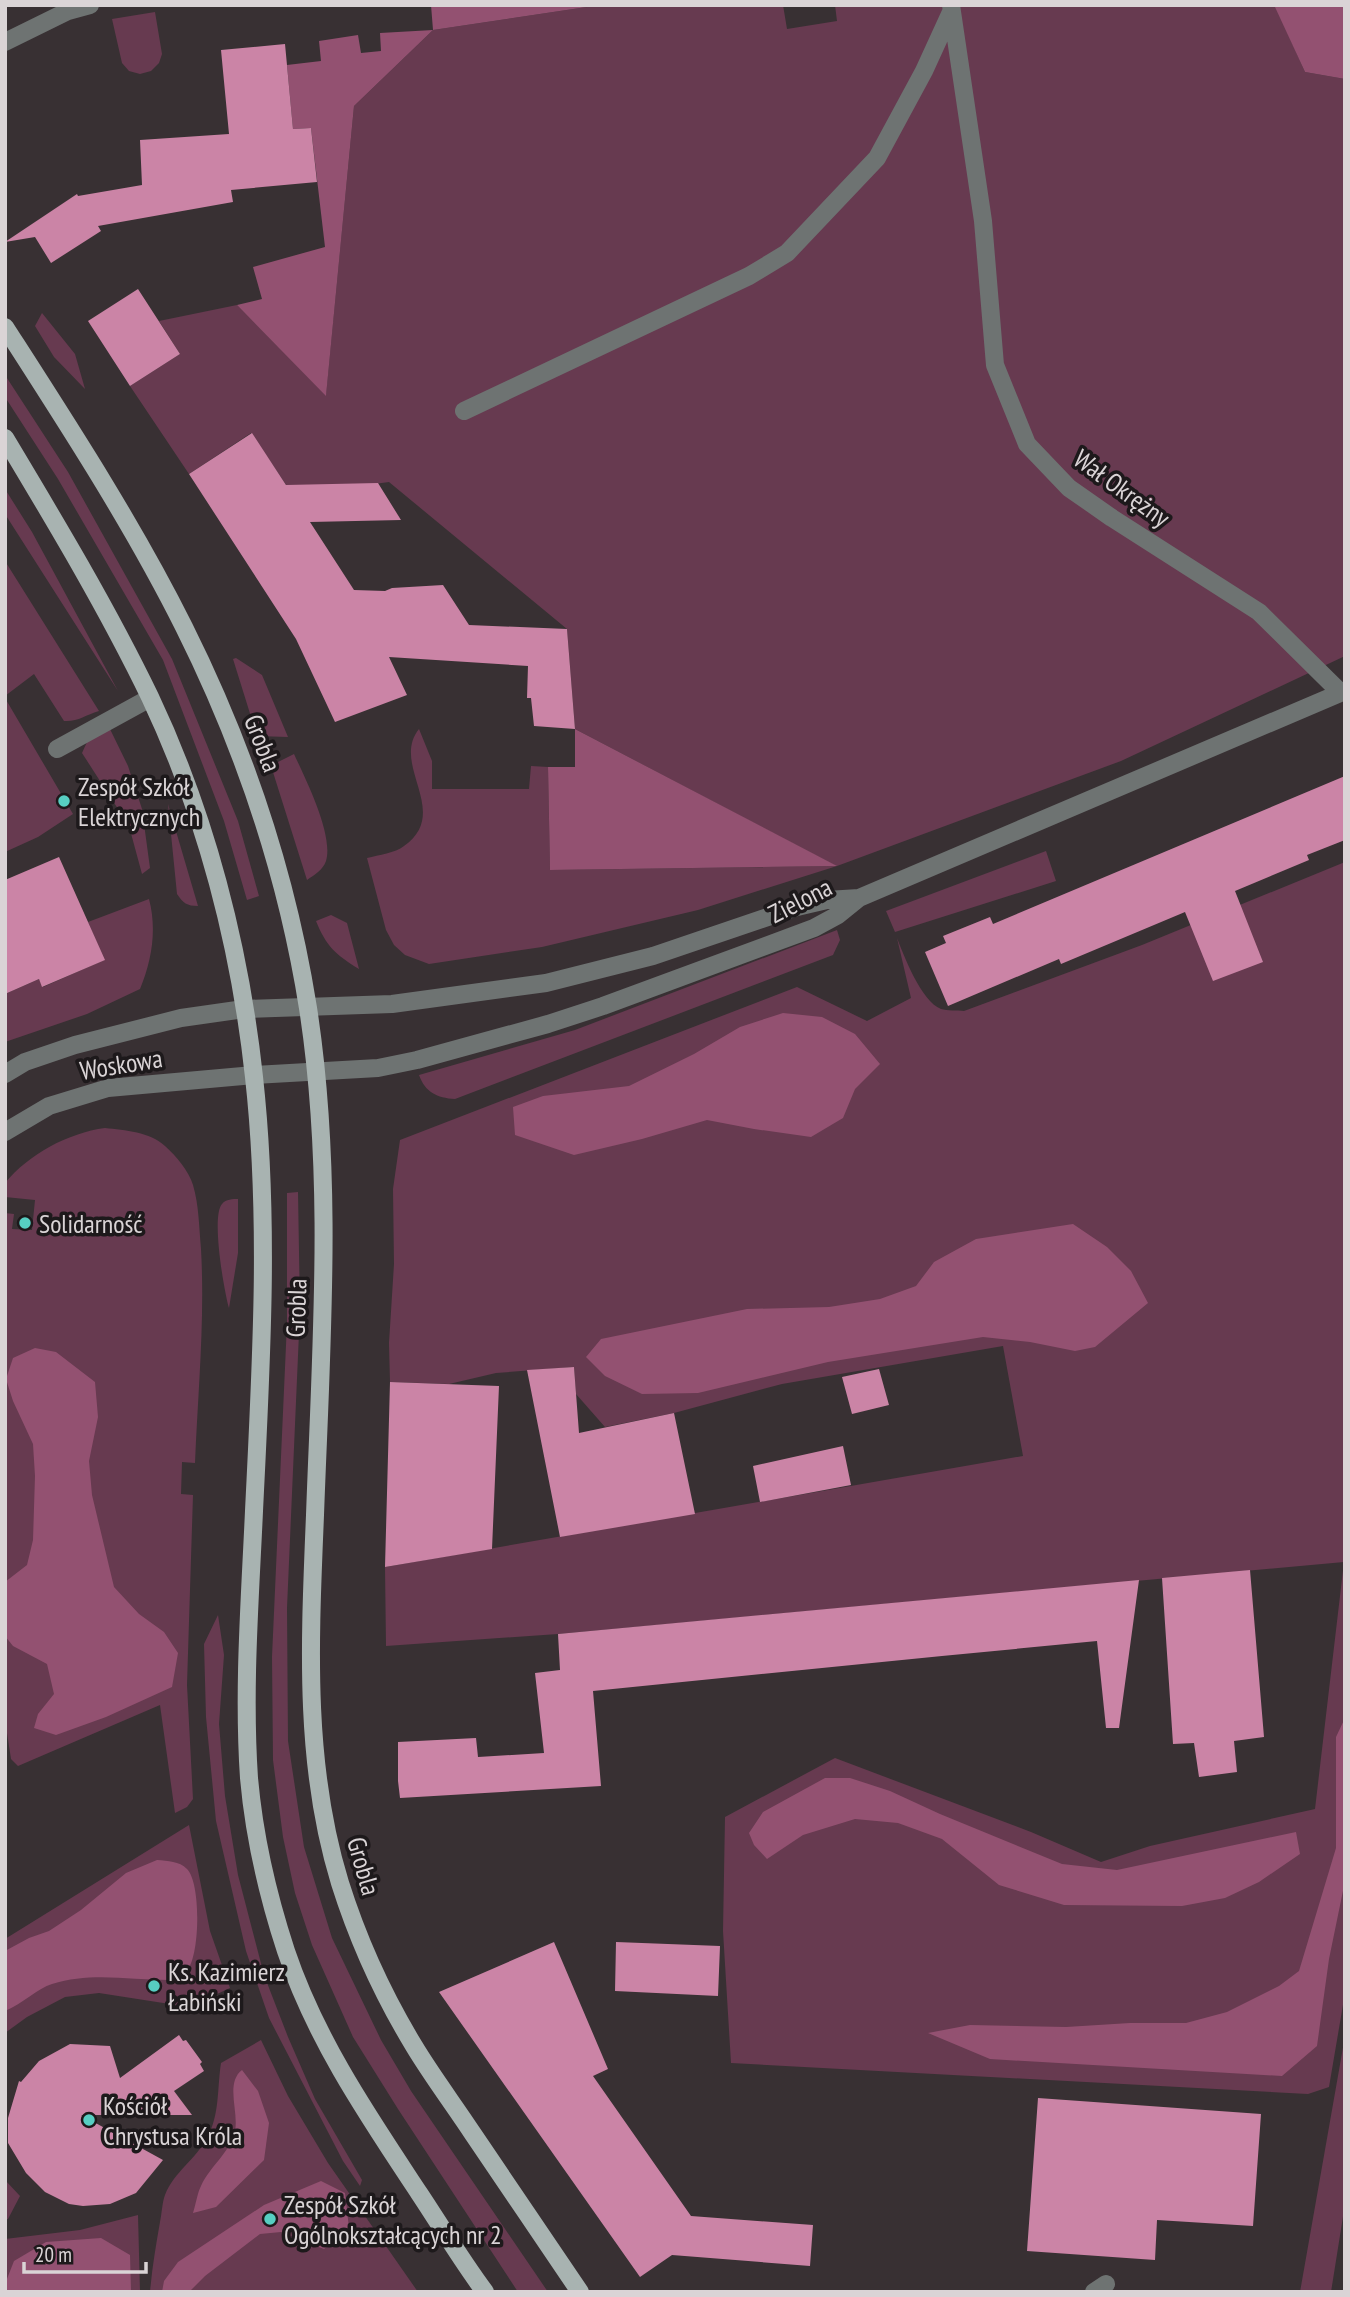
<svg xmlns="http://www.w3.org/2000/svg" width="1350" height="2297" font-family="'PT Sans Narrow',sans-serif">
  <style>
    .green { fill: #673a50 }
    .forest { fill: #935171 }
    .building { fill: #cb84a6 }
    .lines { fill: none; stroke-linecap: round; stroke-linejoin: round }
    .minor { stroke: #6e7372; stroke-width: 18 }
    .major { stroke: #a8b3b1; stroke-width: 18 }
    .poi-dot { fill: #57cec2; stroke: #1d191b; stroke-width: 2.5 }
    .labels { text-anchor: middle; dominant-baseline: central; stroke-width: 7; stroke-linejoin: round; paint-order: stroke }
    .street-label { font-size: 26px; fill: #dad4d6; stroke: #1d191b }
    .poi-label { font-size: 26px; fill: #dad4d6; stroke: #1d191b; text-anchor: start }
  </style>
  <rect width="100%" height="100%" fill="#383033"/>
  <path class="green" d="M600,5H783L787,29L837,21L835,5H1279L1276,7L1305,72L1345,79V656L1121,761L837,866L698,910L542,947L429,964L405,955L394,945L386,930L367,858C379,855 395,853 404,846C452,812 390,765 419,729L432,761V789H529L531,766L548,767L550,870L836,866L575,729L567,629L389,482L293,495L251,433L189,474L130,386L180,354L159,321L237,305L326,395L354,106L433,30Z
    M155,12L162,54L159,63L151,71L140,74L129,71L122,63L112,19Z
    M42,313L75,354L85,389L54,357L35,326Z
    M5,375L68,472L172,659L238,821L259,896L247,900L224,821L163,660L58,479L5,397Z
    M5,489L32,532L118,691L5,514Z
    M5,561L99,711C85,715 78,722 64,721L34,674L5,696Z
    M236,658L262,675L288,737L257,736L233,659Z
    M5,698L73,814L38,837L5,852Z
    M109,727L128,766L142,809L150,868L142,874L129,826L82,753L87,742Z
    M294,754C305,778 334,835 326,861C323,870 314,875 307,880L272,769L276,763Z
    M168,804L198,906C187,906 183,903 177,894Z
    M1046,851L1056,881L895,932L886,911Z
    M1345,862V1993L1329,2087L1308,2094L731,2063L723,1931L725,1817L835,1758L1031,1832L1101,1862L1150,1846L1315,1809L1344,1562L558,1634L386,1646L385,1567L1023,1456L1003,1346L782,1384L674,1413L605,1427L576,1394L574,1367L496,1373L449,1384L390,1382L389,1343L394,1264L393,1189L400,1140L797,987L867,1021L911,998L897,938C904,956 921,1001 941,1009C947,1011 957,1010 964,1011L1142,945Z
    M149,899C157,929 152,960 140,989L87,1014L5,1042V994L39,979L43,987L104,960L88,922Z
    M331,915L347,923L359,969C336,955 326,946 316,921Z
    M837,930L840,940L833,955L455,1099C437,1098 425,1092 419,1075L575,1030Z
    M105,1128C125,1130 150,1132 165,1146C176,1156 189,1171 193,1185C199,1205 199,1228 201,1249C205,1320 198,1391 195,1463L182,1462L181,1494L193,1495L187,1685L193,1799L187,1807L175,1813L160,1705L18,1766L11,1759L5,1720V1213L14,1214L12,1229L32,1230L35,1200L5,1197V1183C29,1154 68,1133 105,1128Z
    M298,1192L300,1310L287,1608L288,1741L304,1847L332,1938L381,2040L411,2091L548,2292H518L398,2109L353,2037L312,1945L295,1893L283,1837L273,1760L272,1657L287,1323V1193Z
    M238,1199V1253L229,1308C224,1291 211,1216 222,1204C226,1199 233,1199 238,1199Z
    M218,1615L224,1655L219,1724L225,1796L238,1875L264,1975L288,2037L315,2099L362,2180L360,2186L343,2161L269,2018L246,1951L216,1821L206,1717L204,1644Z
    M189,1825L210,1931L230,1988L189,2007L99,1993L65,1997L27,2017L5,2033V1939Z
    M1345,2036V2204L1331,2292H1300Z
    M261,2040L288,2096L328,2163L418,2292H150C152,2268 156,2245 160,2222C162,2213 162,2203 165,2195C174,2172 196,2159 207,2138C220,2114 217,2089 221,2063Z
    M5,2180L20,2196L8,2219L5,2220Z
    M138,2215L140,2292H5V2239L80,2230Z"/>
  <path class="forest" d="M431,5H600L433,30L354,106L326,396L237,305L262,299L253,267L325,247L311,128L293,129L287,65L321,61L319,41L358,35L361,53L381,51L380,33L433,30Z
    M1279,5H1345V79L1305,72L1275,7Z
    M575,729L837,866L550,870L548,767H575Z
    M783,1013L822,1017L855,1034L880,1064L855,1089L843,1118L811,1137L754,1129L707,1120L642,1139L574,1155L515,1135L513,1107L543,1096L629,1086L694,1054L740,1027Z
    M1073,1224L1107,1247L1131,1271L1148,1303L1095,1347L1075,1351L1030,1342L983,1337L828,1362L698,1393L642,1394L605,1376L586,1357L601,1339L747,1309L829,1307L880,1299L916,1286L934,1262L976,1239Z
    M35,1348L56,1352L95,1382L98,1417L89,1461L92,1495L114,1587L139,1614L164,1632L178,1653L172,1687L106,1717L56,1735L34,1728L38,1714L54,1694L47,1664L13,1646L5,1636V1582L27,1565L33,1540L35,1476L33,1444L13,1401L6,1379L13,1358Z
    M1345,1718V1881L1329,1959L1317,2046L1282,2076L990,2059L928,2033L970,2025L1066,2027L1130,2023H1186L1227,2012L1279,1986L1299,1971L1336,1848V1737Z
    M825,1778H850L890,1791L940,1814L1062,1864L1117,1870L1296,1832L1300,1854L1259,1882L1225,1898L1182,1906L1064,1905L999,1885L942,1839L898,1823L855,1819L803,1835L767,1859L754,1845L749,1833L763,1812Z
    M157,1860C168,1861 179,1861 187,1869C201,1883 200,1953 188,1969C185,1973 179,1976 175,1980C134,1981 93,1971 52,1984C38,1988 22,2004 5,2011V1951L29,1938L49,1931L81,1910L126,1873Z
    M242,2070L258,2091L269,2123L264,2160L216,2207L193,2213C196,2204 197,2194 201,2186C210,2166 229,2154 235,2131C239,2112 225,2083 242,2070Z
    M321,2181L345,2193L349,2228L324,2249L281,2232L260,2234L205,2276L189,2292H162L164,2281L178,2262L264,2205Z
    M101,2238L130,2255L131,2292H5V2284L14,2261L46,2242Z"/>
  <path class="building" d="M285,44L293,129L311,128L317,182L231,190L233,202L98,226L101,231L51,263L35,237L5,242L77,194L78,196L142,185L140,140L229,134L221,50Z
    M138,289L180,354L130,386L88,321Z
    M252,433L286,485L378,483L401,520L310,522L354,590L385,591L392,588L443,585L469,625L567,629L575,729L534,726L531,698H527L528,666L389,657L407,695L335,722L296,639L189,474Z
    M1345,776V840L1307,855L1309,860L1235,891L1263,962L1213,981L1185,912L1061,964L1059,959L948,1006L925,952L946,943L943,936L990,917L993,924Z
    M59,857L105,960L42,987L39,979L5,994V880Z
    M574,1367L579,1433L674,1413L695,1514L560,1537L527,1370Z
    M879,1369L889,1405L852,1414L842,1377Z
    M390,1382L499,1386L492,1549L385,1567Z
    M843,1446L851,1485L760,1502L753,1466Z
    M1250,1570L1264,1737L1234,1741L1237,1772L1199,1777L1194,1743L1173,1744L1162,1578Z
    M1139,1580L1119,1728H1106L1097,1641L942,1656L593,1691L601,1786L400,1798L398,1781V1742L476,1738L478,1757L544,1753L535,1673L560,1670L558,1634Z
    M554,1942L608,2069L593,2076L691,2216L813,2225L810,2266L672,2255L640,2277L439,1992Z
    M616,1942L720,1946L718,1996L615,1991Z
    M179,2035L183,2041L186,2040L202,2062L200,2064L204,2071L174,2091L192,2115H81L163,2160L136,2193L110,2204L83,2206L69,2204L45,2192L26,2173L8,2143V2118L19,2081L21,2082L39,2061L70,2044L110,2046L120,2078Z
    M1038,2098L1261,2114L1253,2226L1157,2220L1155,2260L1027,2251Z"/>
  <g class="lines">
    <path class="minor" d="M951,5L983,221L995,365L1027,444L1069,488L1112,518L1259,612L1341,693
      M5,42L68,11L90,5
      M464,411L749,276L787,253L877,158L924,71L951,12
      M57,749L150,698
      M5,1074L25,1062L75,1045L181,1018L244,1009L392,1004L546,983L653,956L797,907L827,900L859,898
      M5,1132L49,1106L108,1088L254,1075L378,1068L417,1060L548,1024L603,1006L814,928L838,915L859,898L1345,691
      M1094,2292L1106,2284"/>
    <path class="major" d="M5,327C68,425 132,523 184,627C244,747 287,876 308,1008C334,1176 321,1347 315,1515C310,1639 303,1763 340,1883C358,1940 383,1995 414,2046C432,2076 454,2105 473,2134C509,2187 544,2239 580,2292
      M5,438C56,523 107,608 150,697C206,815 240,947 254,1077C270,1221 261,1367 254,1511C250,1600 243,1689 249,1778C254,1835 268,1896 286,1951C316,2040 368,2116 419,2193C441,2226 461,2260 485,2292"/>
  </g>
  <g class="poi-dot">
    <circle cx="64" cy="801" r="7"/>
    <circle cx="25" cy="1223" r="7"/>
    <circle cx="154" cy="1986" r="7"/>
    <circle cx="89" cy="2120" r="7"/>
    <circle cx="270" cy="2219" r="7"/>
  </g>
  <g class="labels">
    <g class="street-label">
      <text transform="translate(1122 488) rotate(36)">Wał Okrężny</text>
      <text transform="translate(263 743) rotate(69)">Grobla</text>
      <text transform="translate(800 900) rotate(-27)">Zielona</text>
      <text transform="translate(121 1064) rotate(-9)">Woskowa</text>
      <text transform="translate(296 1308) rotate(-88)">Grobla</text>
      <text transform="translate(364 1866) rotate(74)">Grobla</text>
    </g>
    <g class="poi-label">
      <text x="78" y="786">Zespół Szkół<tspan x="78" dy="30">Elektrycznych</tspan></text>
      <text x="39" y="1223">Solidarność</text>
      <text x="168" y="1971">Ks. Kazimierz<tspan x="168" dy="30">Łabiński</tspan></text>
      <text x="103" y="2105">Kościół<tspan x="103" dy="30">Chrystusa Króla</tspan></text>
      <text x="284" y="2204">Zespół Szkół<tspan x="284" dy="30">Ogólnokształcących nr 2</tspan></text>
    </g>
  </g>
  <rect width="1350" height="2297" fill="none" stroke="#dad4d6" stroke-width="14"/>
  <path d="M24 2262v10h122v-10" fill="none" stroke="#dad4d6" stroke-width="3.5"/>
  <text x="35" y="2262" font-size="21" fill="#dad4d6" stroke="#1d191b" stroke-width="5" paint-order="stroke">20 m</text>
</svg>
